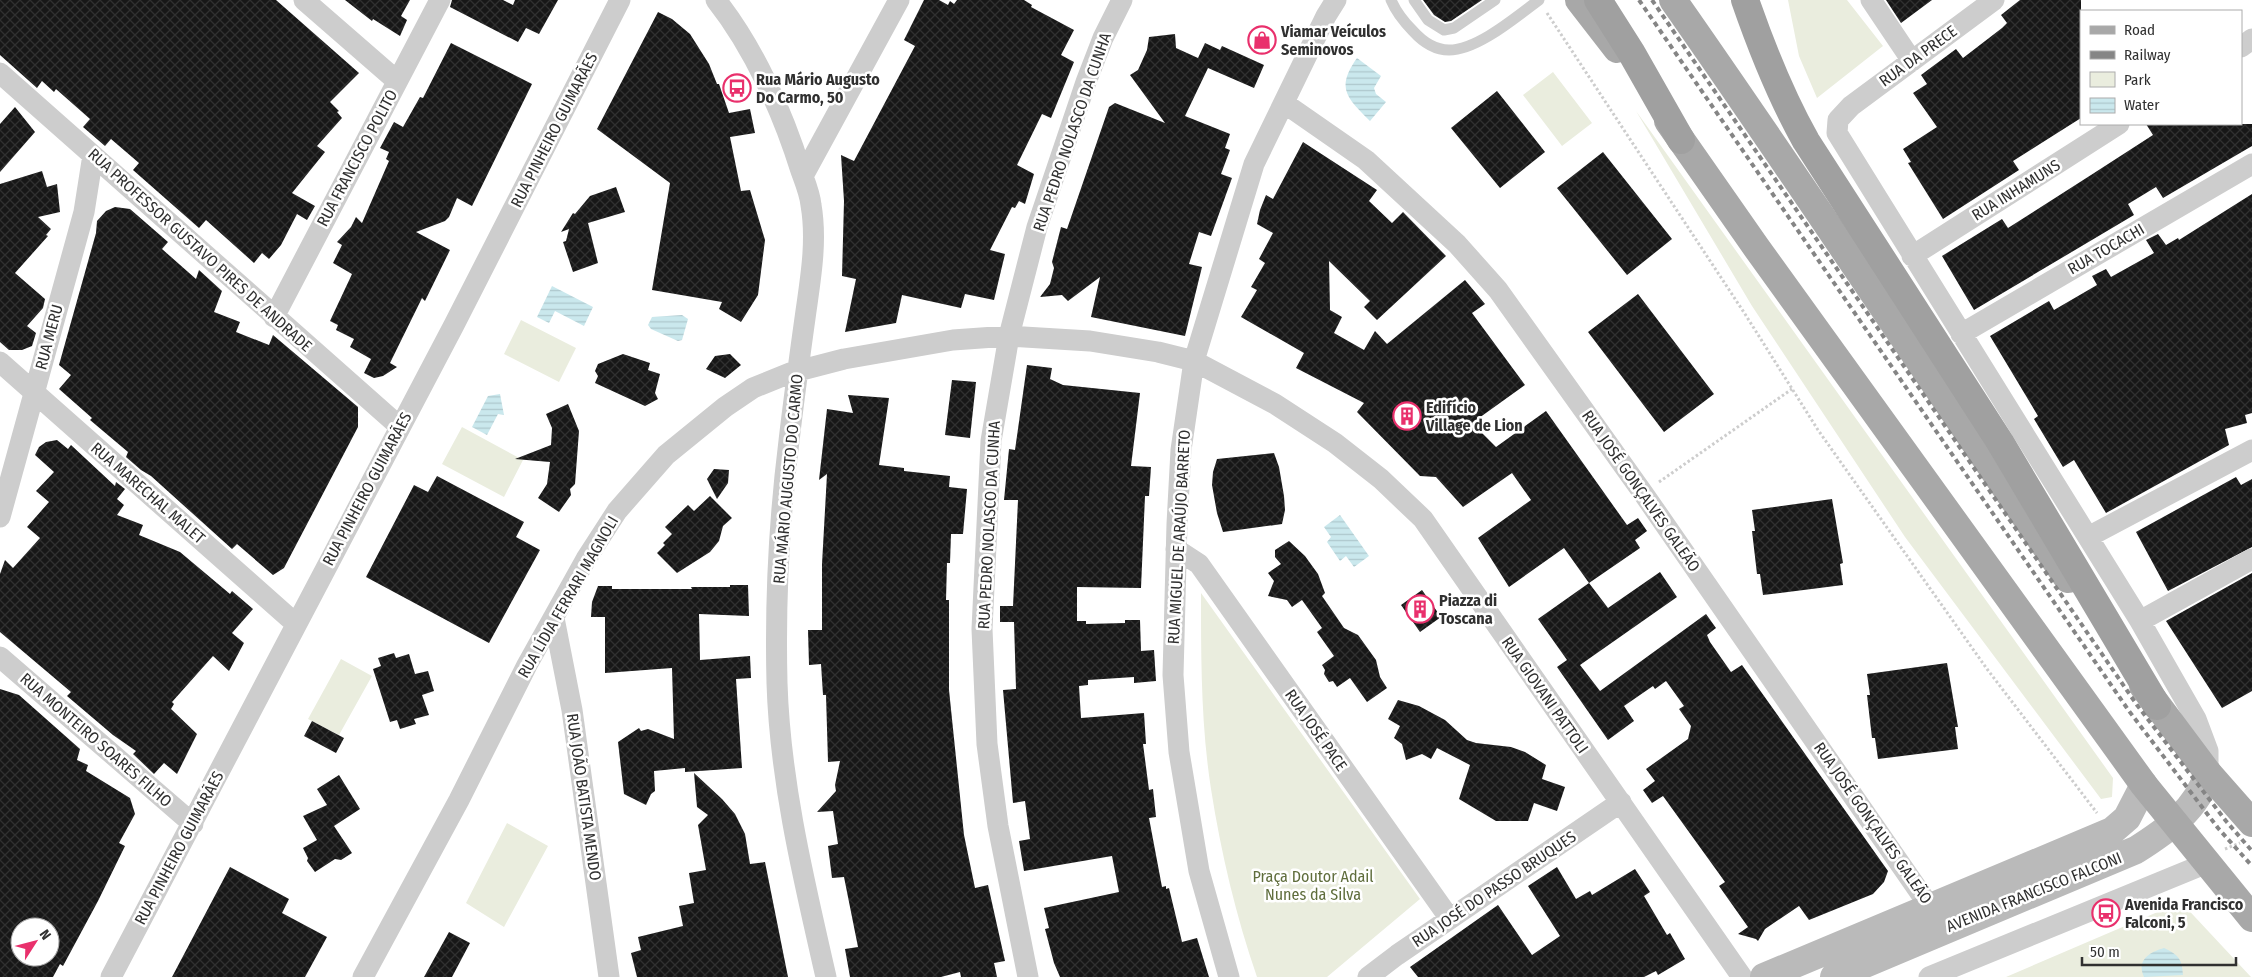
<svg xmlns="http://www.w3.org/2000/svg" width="2252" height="977" font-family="'Fira Sans Condensed',sans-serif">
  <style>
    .green { fill: #eaedde }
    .water { fill: url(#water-rules) }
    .building { fill: url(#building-cross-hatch); fill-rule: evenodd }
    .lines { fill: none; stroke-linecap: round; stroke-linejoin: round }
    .path { stroke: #cdcdcd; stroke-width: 3; stroke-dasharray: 2.5 2.5; stroke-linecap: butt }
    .service { stroke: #cdcdcd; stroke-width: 11 }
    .minor { stroke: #cdcdcd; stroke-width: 21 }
    .secondary { stroke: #bababa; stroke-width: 28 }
    .primary { stroke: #a8a8a8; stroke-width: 28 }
    .trunk { stroke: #a0a0a0; stroke-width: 28 }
    .rail { stroke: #858585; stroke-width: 4; stroke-dasharray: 5 4; stroke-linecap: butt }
    .labels { text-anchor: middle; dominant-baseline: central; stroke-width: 5; stroke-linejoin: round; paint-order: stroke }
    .poi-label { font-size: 16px; font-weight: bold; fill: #303030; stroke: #fff; text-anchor: start }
    .street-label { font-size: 16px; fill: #303030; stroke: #fff }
    .park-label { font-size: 16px; fill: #5f6d3c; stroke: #fff }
  </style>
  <defs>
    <pattern id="water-rules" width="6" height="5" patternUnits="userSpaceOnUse" patternTransform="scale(1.25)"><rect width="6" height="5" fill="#cae8ed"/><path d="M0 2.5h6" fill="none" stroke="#aec7cc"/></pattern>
    <pattern id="building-cross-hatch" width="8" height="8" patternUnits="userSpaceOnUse" patternTransform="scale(1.25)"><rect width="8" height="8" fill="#171717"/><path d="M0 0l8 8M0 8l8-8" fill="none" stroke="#303030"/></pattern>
  </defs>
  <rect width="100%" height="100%" fill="#fff"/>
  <path class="green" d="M1788,0H1847L1883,46L1817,98L1799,56Z
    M1553,72L1592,123L1562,146L1523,95Z
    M1636,111L2113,778L2112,797L2101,799L1905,537L1752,306Z
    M521,320L576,348L559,382L504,354Z
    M462,427L523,460L504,497L442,464Z
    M1201,593L1420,899L1327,977H1257C1236,916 1221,853 1211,789C1201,725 1201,658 1201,593Z
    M341,659L372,676L339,735L308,719Z
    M507,823L548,846L504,927L466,903Z
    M2181,902L2251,977H2006Z"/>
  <path class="water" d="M1357,58L1381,76L1374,88L1376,94L1386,102L1370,121C1346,97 1336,88 1357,58Z
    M552,286L593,307L584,326L555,311L549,323L537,317Z
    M682,315L688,319L682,340L678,341L651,329L648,325L652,317Z
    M500,394L504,415L498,414L487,435L472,427L488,396Z
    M1340,515L1369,556L1354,567L1346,556L1340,561L1327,542L1331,537L1324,527Z
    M2164,948C2179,955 2182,959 2183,975L2144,977C2136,960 2150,952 2164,948Z"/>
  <path class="building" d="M0,0H276L359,73L330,102L339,111L337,112L342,118L317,146L325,152L292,193L315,206L307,220L297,214L281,245L269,259L262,253L254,263L206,220L199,228L133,170L139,163L111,139L105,146L83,127L90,119L56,89L54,92L42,81L37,88L0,55Z
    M345,0H410L401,16L407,20L400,36L373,19L372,21Z
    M452,0H503L513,5L515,0H558L539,34L526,28L518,42L450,7Z
    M924,0H939L948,5L950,1L954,4L957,0H1024L1032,5L1031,7L1074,30L1061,55L1074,62L1051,118L1042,114L1017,165L1034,174L1025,204L1019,201L1015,208L1012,207L990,250L1005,254L994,300L965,294L961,308L902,295L896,323L845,332L856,279L842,276L844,201L841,155L854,161L915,46L904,40Z
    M1423,0H1482L1451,21L1445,22L1434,15Z
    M1886,0H1932L1901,23Z
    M2020,0H2081V118L2013,161L2019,170L1943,219L1908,163L1911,162L1903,149L1937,127L1913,93L1927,84L1921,75L1956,49L1963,58L2002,28L2007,23L2001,15Z
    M658,12L672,19L690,34L709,64L717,84H719L729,113L750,109L755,133L730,137L741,191L750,190L765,240L758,295L741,322L719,309L722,302L652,290L670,183L597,129Z
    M1175,34L1176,48L1198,58L1205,43L1220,50L1222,46L1264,65L1254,88L1208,68L1185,116L1230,134L1225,148L1230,150L1221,174L1232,178L1211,236L1199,232L1189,264L1202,267L1185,336L1091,317L1100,277L1068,301L1062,295L1040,297L1050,284L1054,268L1052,262L1061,227L1067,229L1109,107L1115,103L1165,123L1130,75L1138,70L1147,50L1149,37Z
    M451,43L532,84L472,206L457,198L449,217L445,221L416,232L450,250L425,301L422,298L390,363L397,367L383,376L374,378L364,373L371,359L350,347L354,339L336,330L338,325L330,321L352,274L333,263L342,245L337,242L351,227L356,217L362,223L389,161L386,159L389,152L380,148L394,122L403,127L420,97L423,98Z
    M1497,91L1545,152L1500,188L1451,128Z
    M15,107L35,132L0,172V124Z
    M2146,124H2252V146L2163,198L2156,187L2128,204L2134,215L1974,310L1942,256L2002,219L2008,228L2091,175L2153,135Z
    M1303,142L1377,190L1369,201L1392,223L1403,212L1446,256L1377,320L1364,307L1370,301L1329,261L1330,310L1342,317L1334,333L1364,350L1375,331L1387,344L1465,280L1485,304L1472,313L1525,385L1472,423L1496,447L1546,411L1627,525L1638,518L1647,531L1635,540L1640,548L1589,583L1564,548L1509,587L1478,538L1531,500L1512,473L1463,507L1436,477L1420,476L1357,412L1364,403L1296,368L1304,353L1241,317L1257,290L1251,287L1265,263L1259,259L1273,233L1257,224L1260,210L1266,195L1273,199Z
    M1603,152L1672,239L1627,275L1557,188Z
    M42,171L47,187L57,184L60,212L38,217L51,229L46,235L48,236L15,273L45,299L43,308L27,326L36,333L32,346L22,350H9L0,342V184Z
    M616,187L625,212L588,223L598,263L573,272L563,242L566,241L569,229L561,232L573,213L575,214L590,196Z
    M2252,194V413L2245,415L2247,423L2225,429L2229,445L2106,513L2074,460L2063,467L2034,419L2038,416L1990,336L2049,301L2054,310L2097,285L2092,276L2106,269L2111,277L2154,253L2146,240L2158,234L2166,245L2178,238L2179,240Z
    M115,207L130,209L168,242L162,249L196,279L199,270L222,291L214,312L240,322L236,332L269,345L273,335L358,407V427L284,568L273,575L237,544L232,549L151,476L141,470L126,457L128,452L90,420L92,418L59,389L71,375L59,365L96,233L97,221L106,211Z
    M1638,294L1714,394L1664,432L1588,332Z
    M623,354L650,363L648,370L660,374L655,393L658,399L645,406L595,383L598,376L595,371L598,364Z
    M730,354L741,365L725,378L706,369L715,356Z
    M1027,365L1052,368L1050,379L1063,385L1140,393L1131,466L1151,467L1149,496H1145L1141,588L1077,587V621H1086V624L1125,623V620H1140L1141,651L1154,650L1156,681L1134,683V677L1088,680V685L1079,686L1081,718L1144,713L1146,744H1143L1149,790L1153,789L1156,817L1149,818L1162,887L1166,886V889L1169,888L1182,942L1197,938L1209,977H1060L1054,963L1045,929L1049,928L1044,908L1119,892L1112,856L1024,871L1019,841L1030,839L1025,801L1013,803L1003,690L1016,689L1014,622H1000V606H1013L1018,500H1004L1009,449L1015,450Z
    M952,380L976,382L970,438L945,435Z
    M848,395L889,398L879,465L904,468V471L950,476L949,487L967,489L963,534H951L950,563H947L946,600H949V690L964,835L975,888L988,885L1005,961L994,963L997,977H961L960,972L941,977H850L845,949L858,947L844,877L832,878L828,846L838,844L833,811L817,812L836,791L835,785L840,761L828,762L826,695H823L821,664L809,665L808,630H822V564L827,474L819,480L827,409L853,413Z
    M568,404L579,431L575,484L570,489L571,495L559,512L538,498L547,484L550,462L515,459L551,445L552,428L546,414Z
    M57,440L68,449L71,445L115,486L116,482L125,489L117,499L124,505L117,515L143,525L139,535L180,552L230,594L232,591L253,609L232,633L244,643L229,671L213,656L172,702L174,704L171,709L197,734L177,774L164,763L154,774L133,754L136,751L113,735L67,696L71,692L0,632V574L5,560L13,568L40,538L27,527L49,502L36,491L54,472L35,455L39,447L46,442Z
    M1274,453L1279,467L1284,496L1285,510L1282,524L1223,532L1217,513L1212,485L1213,472L1217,459Z
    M714,469L729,470L728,483L717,499L707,479Z
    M437,476L524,522L516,537L540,550L489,643L366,577L414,485L428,492Z
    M2236,477L2241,485L2252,479V547L2168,591L2136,532Z
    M710,496L732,518L723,526L719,541L710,552L677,573L657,553L665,545L663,543L672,534L665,527L688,505L694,511Z
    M1832,499L1843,563L1840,564L1843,585L1763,595L1760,574H1757L1752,531H1755L1752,510Z
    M1289,541L1305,556L1318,574L1325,593L1322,596L1344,628L1358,635L1376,660L1380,677L1387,688L1367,702L1350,678L1337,687L1333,681L1329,682L1324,674L1325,670L1322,665L1334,656L1317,632L1322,628L1302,600L1292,607L1287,600L1268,596L1274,581L1268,573L1281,564L1275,557V550Z
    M1660,572L1677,597L1580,665L1600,691L1706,614L1716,628L1707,635L1710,642L1731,672L1742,665L1888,871L1884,882L1873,894L1809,920L1799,906L1765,929L1758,941L1756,939L1738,934L1748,927L1719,886L1725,882L1663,796L1652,803L1643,790L1655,781L1646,769L1688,739L1691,726L1679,709L1684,706L1666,681L1655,689L1653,686L1624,706L1634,721L1608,740L1557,667L1567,660L1538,619L1589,583L1608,608Z
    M2252,573V691L2222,708L2166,621Z
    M730,585H748L749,616L699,614L700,660L750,656L751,678L736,679L742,768L685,772V768L654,771L655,791L651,794L646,805L624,794L618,742L639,728L641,731L648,729L674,739L672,668L605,673V617H591L592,602L598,586H612V589H692L691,587H730Z
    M1422,590L1441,617L1420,632L1401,605Z
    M394,653L396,658L409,654L415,674L428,671L434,691L422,695L429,715L414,719L416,724L400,729L397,720L390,722L373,669L381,666L378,658Z
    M1947,663L1958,727H1955L1958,749L1878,759L1875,738H1872L1867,695H1870L1867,674Z
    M0,689L19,695L80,749L77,760L88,765L86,771L130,798L135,814L119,843L125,846L98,901L63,966L60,964L53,977H0ZM20,927H50V957H20Z
    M1398,700L1419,706L1445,720L1467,740L1476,743L1511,747L1525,752L1546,765L1542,779L1565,787L1557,811L1534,803L1528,821H1496L1459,799L1470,765L1437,748L1431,759L1422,754L1406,760L1402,744L1394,738L1400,726L1388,719Z
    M312,721L344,738L336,753L304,736Z
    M694,773L722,799L735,814L745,834L750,864L765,862L788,977H637L631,953L641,950L638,937L683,926L679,906L694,903L689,873L706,870L698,825L708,815L697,807Z
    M339,775L360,809L334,826L352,853L341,860L335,859L315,872L307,861L308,858L303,848L317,840L303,816L327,805L317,789Z
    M230,867L289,899L282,913L327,937L305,977H172Z
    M1557,867L1576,899L1590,891L1592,895L1635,869L1650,892L1644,896L1667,935L1670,933L1685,959L1658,975L1656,971L1644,977H1418L1410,967L1498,905L1532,955L1560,936L1528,886Z
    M449,932L470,943L452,977H424Z"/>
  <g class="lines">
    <path class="path" d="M1547,13L1745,314L1818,430L1987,669L2097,813
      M1659,482L1792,389
      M2225,849L2240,843"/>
    <path class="service" d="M1391,0C1396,12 1404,22 1413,31C1422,41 1435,50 1449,50C1478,50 1517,16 1539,0
      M1414,0L1428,20L1444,30L1454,28L1495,0"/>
    <path class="minor" d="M304,0L397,81
      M716,0C754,48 783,113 801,171C805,182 810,194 811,205C817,240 811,276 806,311C800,354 794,397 789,441C779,521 775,603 777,683C780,782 804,881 826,977
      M1871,0L1912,61
      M1994,0L1851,106L1838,120L1837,133L2140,621L2196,719L2208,751V773
      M2241,47L2252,39
      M0,73L400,427
      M1284,103L1366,160L1457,244L1498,290L1643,493L1939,920
      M803,176L899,0
      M1912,256L2119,124
      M274,317L440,0
      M1961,334L2252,164
      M0,362L296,624
      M0,517L84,212L93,155
      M2088,537L2252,450
      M1176,549L1199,564L1450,919
      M554,618L572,710L609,977
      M2140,621L2252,559
      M0,657L193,824
      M111,977L454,325L620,0
      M363,977L459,800L527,665L586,559L617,511L666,455L725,407L753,388L790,373L844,359L953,340L1009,336L1090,341L1158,352L1194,361L1275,404L1335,443L1381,479L1423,519L1742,977
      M1028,977L998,826L987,744L982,629L991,441L1009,336L1037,227L1086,82L1103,38L1122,0
      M1229,977L1199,871L1179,752L1173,675L1177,524L1181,450L1194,361L1254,164L1326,16L1336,0
      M1368,977L1397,955L1621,802
      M1929,977L2207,863"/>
    <path class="secondary" d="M1764,977L2112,831L2127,818L2144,785
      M1834,977L2136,850C2166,831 2198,809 2208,773"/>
    <path class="primary" d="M1579,0L1617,49
      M1673,0C1807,191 1935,387 2068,579
      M1668,121L1756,247L2144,785L2252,918
      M2143,686L2208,773L2252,823"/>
    <path class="trunk" d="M1598,0L1631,52L1681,140
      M1745,0C1762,49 1780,95 1806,141L2000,442L2157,706"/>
    <path class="rail" d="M1639,0L2129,711L2218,828L2252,866
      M1652,0L2137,705L2226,821L2252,851"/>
  </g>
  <defs>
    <g id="shop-ring" transform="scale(1.4375)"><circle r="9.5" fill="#fff" stroke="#e9306c" stroke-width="1.5"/><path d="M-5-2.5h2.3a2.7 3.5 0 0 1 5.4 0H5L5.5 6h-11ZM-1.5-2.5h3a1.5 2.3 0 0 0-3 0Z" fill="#e9306c"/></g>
    <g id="bus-ring" transform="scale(1.4375)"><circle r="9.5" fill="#fff" stroke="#e9306c" stroke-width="1.5"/><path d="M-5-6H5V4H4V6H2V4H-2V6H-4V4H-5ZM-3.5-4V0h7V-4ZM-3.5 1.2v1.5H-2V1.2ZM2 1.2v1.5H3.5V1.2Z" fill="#e9306c"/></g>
    <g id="building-ring" transform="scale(1.4375)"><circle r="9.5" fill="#fff" stroke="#e9306c" stroke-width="1.5"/><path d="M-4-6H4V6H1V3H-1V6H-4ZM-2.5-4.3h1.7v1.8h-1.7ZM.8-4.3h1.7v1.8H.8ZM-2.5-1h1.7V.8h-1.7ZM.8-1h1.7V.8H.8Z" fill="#e9306c"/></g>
  </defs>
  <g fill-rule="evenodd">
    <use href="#shop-ring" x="1262" y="40"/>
    <use href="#bus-ring" x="737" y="88"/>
    <use href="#building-ring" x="1407" y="416"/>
    <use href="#building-ring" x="1420" y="609"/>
    <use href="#bus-ring" x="2106" y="913"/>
  </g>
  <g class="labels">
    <g class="poi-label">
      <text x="1281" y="31">Viamar Veículos<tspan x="1281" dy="18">Seminovos</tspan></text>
      <text x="756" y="79">Rua Mário Augusto<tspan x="756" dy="18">Do Carmo, 50</tspan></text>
      <text x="1426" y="407">Edifício<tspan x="1426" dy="18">Village de Lion</tspan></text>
      <text x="1439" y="600">Piazza di<tspan x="1439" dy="18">Toscana</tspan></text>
      <text x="2125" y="904">Avenida Francisco<tspan x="2125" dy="18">Falconi, 5</tspan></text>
    </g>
    <g class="street-label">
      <text transform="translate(1918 56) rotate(-36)">RUA DA PRECE</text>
      <text transform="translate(554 130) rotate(-63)">RUA PINHEIRO GUIMARÃES</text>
      <text transform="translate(1072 132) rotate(-71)">RUA PEDRO NOLASCO DA CUNHA</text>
      <text transform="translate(357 158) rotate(-62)">RUA FRANCISCO POLITO</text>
      <text transform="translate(2016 190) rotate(-32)">RUA INHAMUNS</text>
      <text transform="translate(2106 249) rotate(-30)">RUA TOCACHI</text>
      <text transform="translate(200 250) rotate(42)">RUA PROFESSOR GUSTAVO PIRES DE ANDRADE</text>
      <text transform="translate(49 337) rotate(-75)">RUA MERU</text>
      <text transform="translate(788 479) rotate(-85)">RUA MÁRIO AUGUSTO DO CARMO</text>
      <text transform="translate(367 489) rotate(-62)">RUA PINHEIRO GUIMARÃES</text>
      <text transform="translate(1641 491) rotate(55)">RUA JOSÉ GONÇALVES GALEÃO</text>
      <text transform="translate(148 493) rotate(41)">RUA MARECHAL MALET</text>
      <text transform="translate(989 525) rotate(-87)">RUA PEDRO NOLASCO DA CUNHA</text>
      <text transform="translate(1179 537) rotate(-87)">RUA MIGUEL DE ARAÚJO BARRETO</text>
      <text transform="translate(568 597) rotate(-60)">RUA LÍDIA FERRARI MAGNOLI</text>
      <text transform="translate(1545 695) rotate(55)">RUA GIOVANI PATTOLI</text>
      <text transform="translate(1316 730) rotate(55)">RUA JOSÉ PACE</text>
      <text transform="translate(96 740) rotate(41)">RUA MONTEIRO SOARES FILHO</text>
      <text transform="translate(584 797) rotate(82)">RUA JOÃO BATISTA MENDO</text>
      <text transform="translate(1873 823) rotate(55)">RUA JOSÉ GONÇALVES GALEÃO</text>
      <text transform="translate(179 848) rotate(-62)">RUA PINHEIRO GUIMARÃES</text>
      <text transform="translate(1494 889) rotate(-34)">RUA JOSÉ DO PASSO BRUQUES</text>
      <text transform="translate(2034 892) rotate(-22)">AVENIDA FRANCISCO FALCONI</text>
    </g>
    <g class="park-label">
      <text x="1313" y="876">Praça Doutor Adail<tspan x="1313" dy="18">Nunes da Silva</tspan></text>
    </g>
  </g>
  <rect x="2080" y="10" width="162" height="115" fill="#ffffff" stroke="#acacac"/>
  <rect x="2090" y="26" width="25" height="8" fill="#a8a8a8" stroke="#acacac"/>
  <text x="2124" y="35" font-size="15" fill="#303030">Road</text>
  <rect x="2090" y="51" width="25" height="8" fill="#858585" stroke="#acacac"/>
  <text x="2124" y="60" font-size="15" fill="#303030">Railway</text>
  <rect x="2090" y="72" width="25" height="15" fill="#eaedde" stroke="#acacac"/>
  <text x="2124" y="85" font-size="15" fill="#303030">Park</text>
  <rect x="2090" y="98" width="25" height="15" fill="url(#water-rules)" stroke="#acacac"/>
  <text x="2124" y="110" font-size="15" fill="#303030">Water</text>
  <g transform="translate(35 942) rotate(54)"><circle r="24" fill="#ffffff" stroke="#acacac"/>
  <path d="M0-4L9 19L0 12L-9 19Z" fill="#e9306c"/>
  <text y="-8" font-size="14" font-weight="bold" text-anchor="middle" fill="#303030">N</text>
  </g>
  <path d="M2082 957v8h154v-8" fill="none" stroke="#303030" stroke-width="2.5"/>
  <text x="2090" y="957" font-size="15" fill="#303030" stroke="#ffffff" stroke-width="4" paint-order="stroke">50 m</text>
</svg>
